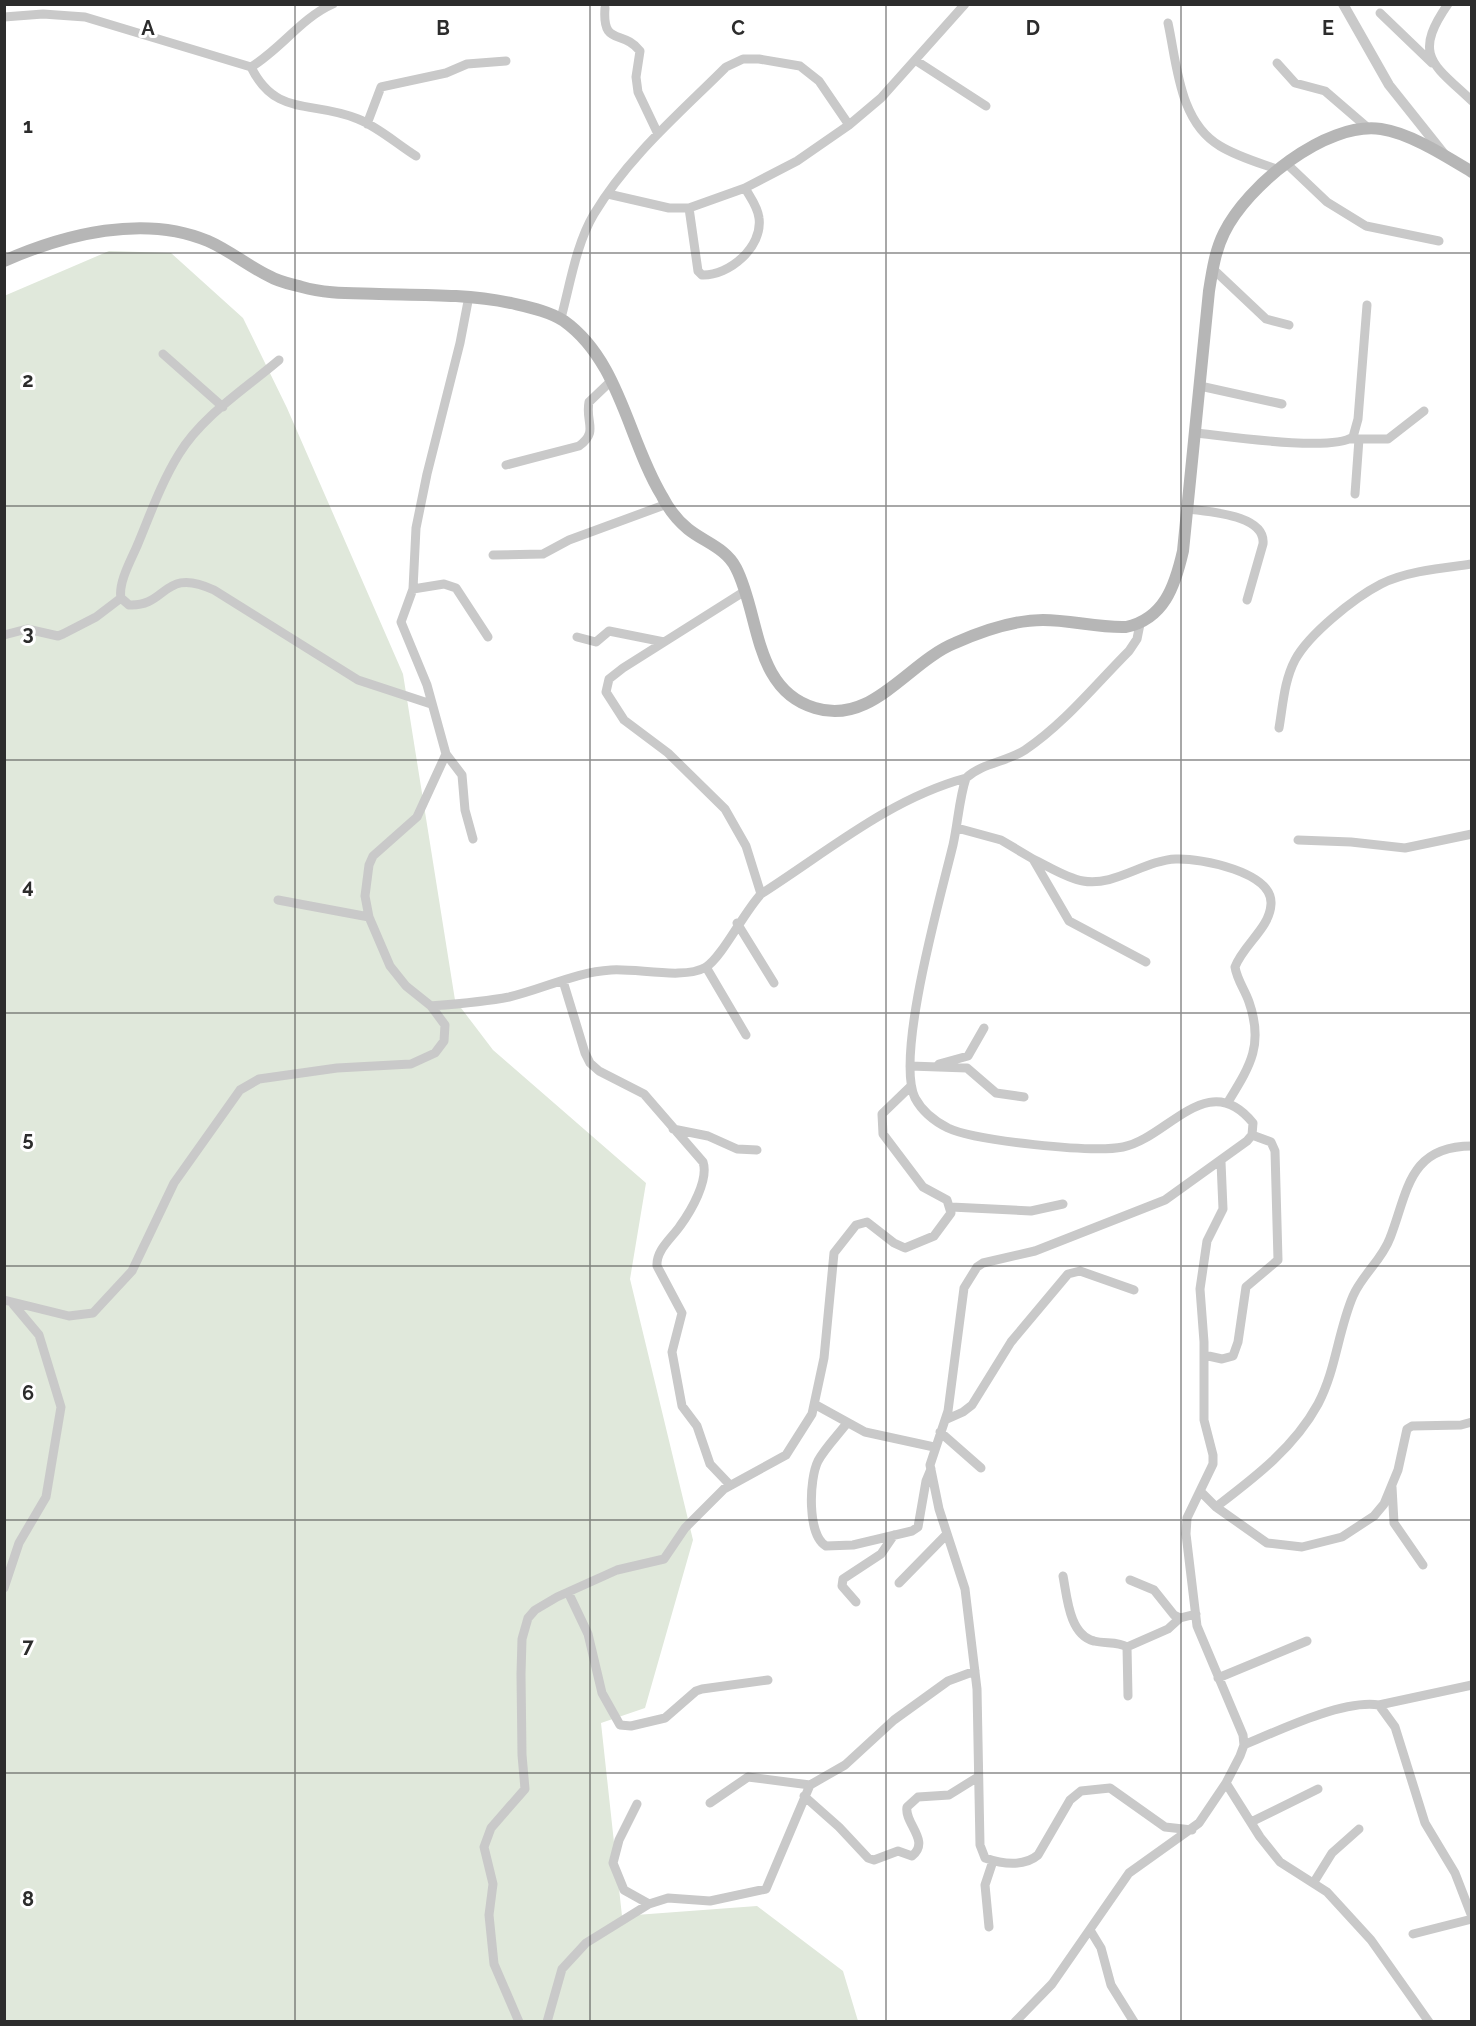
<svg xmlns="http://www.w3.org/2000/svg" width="1476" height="2026" font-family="Raleway,sans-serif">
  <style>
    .green { fill: #e0e8db }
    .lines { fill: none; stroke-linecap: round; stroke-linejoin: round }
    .minor { stroke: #c9c9c9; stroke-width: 9 }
    .tertiary { stroke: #c9c9c9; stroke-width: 10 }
    .secondary { stroke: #b6b6b6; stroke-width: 12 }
    .grid { fill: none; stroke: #2c2c2c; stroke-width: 1.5; stroke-opacity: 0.55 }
    .grid-label { font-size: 20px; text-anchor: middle; font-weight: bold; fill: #2c2c2c; stroke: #fff; stroke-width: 6; stroke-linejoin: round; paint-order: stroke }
  </style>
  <rect width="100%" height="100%" fill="#fff"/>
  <path class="green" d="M109,251L171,253L243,318L287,408L403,674L455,1000L493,1050L646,1183L630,1279L693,1540L645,1708L601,1723L622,1916L757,1906L843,1971L858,2021H5L4,296Z"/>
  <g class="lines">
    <path class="minor" d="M1448,4C1412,56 1433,64 1472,101
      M605,8C602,47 623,29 640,51L636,77L638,92L658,134
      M1380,13L1432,63
      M4,17L43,14L85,17L251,67C281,49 301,18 333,4
      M1168,23C1177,64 1179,122 1220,146C1238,157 1260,163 1279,170
      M915,60L986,106
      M1277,63L1295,83L1325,91L1368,128
      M251,67C276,118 313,100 358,119C378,127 397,144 416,156
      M367,124L381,87L446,73L467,64L506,61
      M1287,164L1327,202L1366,226L1439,241
      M608,194L669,208H689L745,188L797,161L849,125L881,98L965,4
      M689,208L698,271L702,275C729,276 763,247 759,218C758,207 750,197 745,188
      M1213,269L1266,319L1289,325
      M469,296L460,343L427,474L416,528L413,589L401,622L427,685L446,754L417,817L373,856L369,865L365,896L369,917L390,966L406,986L431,1006C457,1004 484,1002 509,997C543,989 576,972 611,970C637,968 684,980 706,967C722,957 744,912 761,894C827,852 889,799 966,778
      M561,318C570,285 576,244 594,214C628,157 680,113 726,67L743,59H759L800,66L819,81L849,125
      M163,354L223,407
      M279,360C245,389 202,416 179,454C161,483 150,515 137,546C131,560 118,583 121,598L129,605C168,607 162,566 214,590L358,680L431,704
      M1200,386L1282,404
      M1196,433C1225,436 1331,452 1353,437L1358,419L1367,305
      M1351,439H1388L1424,411
      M506,465L579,446C599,431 585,423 589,402L611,381
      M1355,494L1359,439
      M1189,509C1210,512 1266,515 1263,544L1247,600
      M493,555L543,554L569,540L667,504
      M413,589L444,584L456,588L488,637
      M745,591L623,668L609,679L606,692L624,720L668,753L725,809L746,846L761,894
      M1140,624L1137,639L1129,651C1096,684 1064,724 1025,750C1007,762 982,763 966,778C959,799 958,823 953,845C941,895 895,1056 915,1098C922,1111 934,1121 948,1128C976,1141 1092,1153 1123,1147C1168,1138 1208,1067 1253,1123L1252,1135L1247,1141L1165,1200L1035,1251L983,1263L977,1267L964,1288L948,1411L930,1465L939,1509L965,1589L977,1689L980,1845L985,1858C1002,1864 1024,1867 1038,1855L1070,1800L1081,1791L1110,1788L1165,1827L1192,1830
      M4,635L27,629L58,636L63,634L96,617L121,598
      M577,637L596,642L609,631L664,642
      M1279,728C1283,705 1284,681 1295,660C1309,634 1354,598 1381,584C1407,571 1443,568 1472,564
      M446,754L462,775L465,810L473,839
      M957,828L1001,840L1033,859L1069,921L1146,962
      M1298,840L1351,842L1405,848L1472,834
      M1033,859C1048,866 1066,878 1083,881C1114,887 1145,860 1176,859C1201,858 1273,872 1271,904C1270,928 1243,945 1235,967C1237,980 1245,990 1249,1002C1264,1045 1250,1066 1228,1102
      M278,900L369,917
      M737,923L774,983
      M706,967L746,1035
      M563,981L585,1053L590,1063L599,1071L644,1094L703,1162C709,1180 691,1211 680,1226C671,1239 656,1250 657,1266L682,1313L672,1352L682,1406L697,1426L710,1464L730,1485
      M939,1064L968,1056L984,1028
      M910,1066L967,1068L996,1093L1024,1097
      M673,1129L708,1136L737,1149L757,1150
      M951,1207L1031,1211L1063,1204
      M4,1300L69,1316L93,1313L132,1271L174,1183L240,1090L259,1079L337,1068L411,1064L435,1053L444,1041L445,1025L431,1006
      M1204,1355L1222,1359L1233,1356L1238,1342L1246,1287L1278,1260L1275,1151L1271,1142L1252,1135
      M816,1405L865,1432L934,1447
      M945,1420L963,1412L972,1405L1011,1342L1068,1274L1080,1271L1134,1290
      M847,1423C838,1435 825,1448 818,1461C809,1479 807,1535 826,1546L853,1545L912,1531L918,1527L926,1481L931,1469
      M940,1432L981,1468
      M1392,1487L1394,1523L1423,1565
      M1201,1492L1216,1507L1267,1543L1302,1547L1342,1537L1374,1516L1384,1504L1398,1470L1407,1429L1412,1426L1461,1425L1472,1422
      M1216,1507C1254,1478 1294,1448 1318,1404C1336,1370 1338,1331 1353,1296C1362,1275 1382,1260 1390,1238C1408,1192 1408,1146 1472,1146
      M1063,1576C1067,1596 1069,1635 1094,1641C1105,1644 1118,1641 1127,1647L1128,1696
      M1130,1580L1154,1590L1174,1615L1180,1618L1196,1614
      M899,1583L947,1534
      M4,1588L19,1543L46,1497L61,1407L39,1335L13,1304
      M568,1592L588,1634L602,1693L620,1725L631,1726L665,1718L696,1691L702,1689L768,1680
      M856,1602L842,1586L843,1579L881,1554L894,1535
      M1127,1647L1168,1629L1180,1618
      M1218,1678L1307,1641
      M1379,1705L1472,1685
      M1244,1745C1277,1731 1344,1699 1379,1705L1395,1727L1425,1823L1455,1873L1472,1917
      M1226,1783L1260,1837L1280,1862L1327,1892L1371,1940L1429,2022
      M804,1796L839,1827L868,1858L874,1860L898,1851L912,1856C931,1841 904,1823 907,1807L918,1797L949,1795L978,1777
      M710,1803L748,1777L810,1785
      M637,1804L619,1840L613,1863L624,1890L649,1904
      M1251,1822L1318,1789
      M1314,1882L1332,1853L1359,1829
      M989,1927L985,1885L993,1861
      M1090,1930L1101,1948L1111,1985L1134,2022
      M1413,1934L1472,1919
      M519,2022L494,1964L489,1915L493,1884L484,1847L491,1828L525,1789L522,1755L521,1674L522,1639L528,1618L535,1610L557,1597L617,1570L664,1559L685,1528L724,1489L786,1455L812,1414L824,1358L834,1253L856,1225L867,1222L894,1243L905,1248L934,1236L951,1213L947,1200L923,1187L883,1134L882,1114L911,1086
      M547,2022L562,1969L586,1943L649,1904L668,1898L710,1901L766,1889L810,1785L845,1765L894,1720L948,1681L975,1671
      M1015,2022L1052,1984L1129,1873L1199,1823L1226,1783L1240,1756L1244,1745L1243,1735L1197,1626L1186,1534L1187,1518L1213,1464V1455L1204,1420V1342L1200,1289L1207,1241L1223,1209L1221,1162"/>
    <path class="tertiary" d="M1343,4L1389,85L1444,154"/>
    <path class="secondary" d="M4,261C65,234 144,214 208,241C229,250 248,266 269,276C279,282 291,284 302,287C326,294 354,293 379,294C423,295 467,294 511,303C528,307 549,311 564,321C620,361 628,440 662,496C668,508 677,520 688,529C704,542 726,548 736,568C760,614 753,690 815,708C872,726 908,662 955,643C982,631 1013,620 1043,620C1071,620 1098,628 1126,627C1164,619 1175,586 1183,551L1209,291C1212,272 1215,251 1224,233C1247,186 1325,121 1381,129C1410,133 1447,157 1472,172"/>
  </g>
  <path class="grid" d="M295,4V2022M590,4V2022M886,4V2022M1181,4V2022M4,253H1472M4,506H1472M4,760H1472M4,1013H1472M4,1266H1472M4,1520H1472M4,1773H1472"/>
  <g class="grid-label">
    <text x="148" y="35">A</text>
    <text x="443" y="35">B</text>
    <text x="738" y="35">C</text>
    <text x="1033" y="35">D</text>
    <text x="1328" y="35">E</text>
    <text x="28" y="133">1</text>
    <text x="28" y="387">2</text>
    <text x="28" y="640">3</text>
    <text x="28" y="893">4</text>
    <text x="28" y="1146">5</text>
    <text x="28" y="1400">6</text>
    <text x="28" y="1653">7</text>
    <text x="28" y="1906">8</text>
  </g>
  <rect width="1476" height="2026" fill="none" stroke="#2c2c2c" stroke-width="12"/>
</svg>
